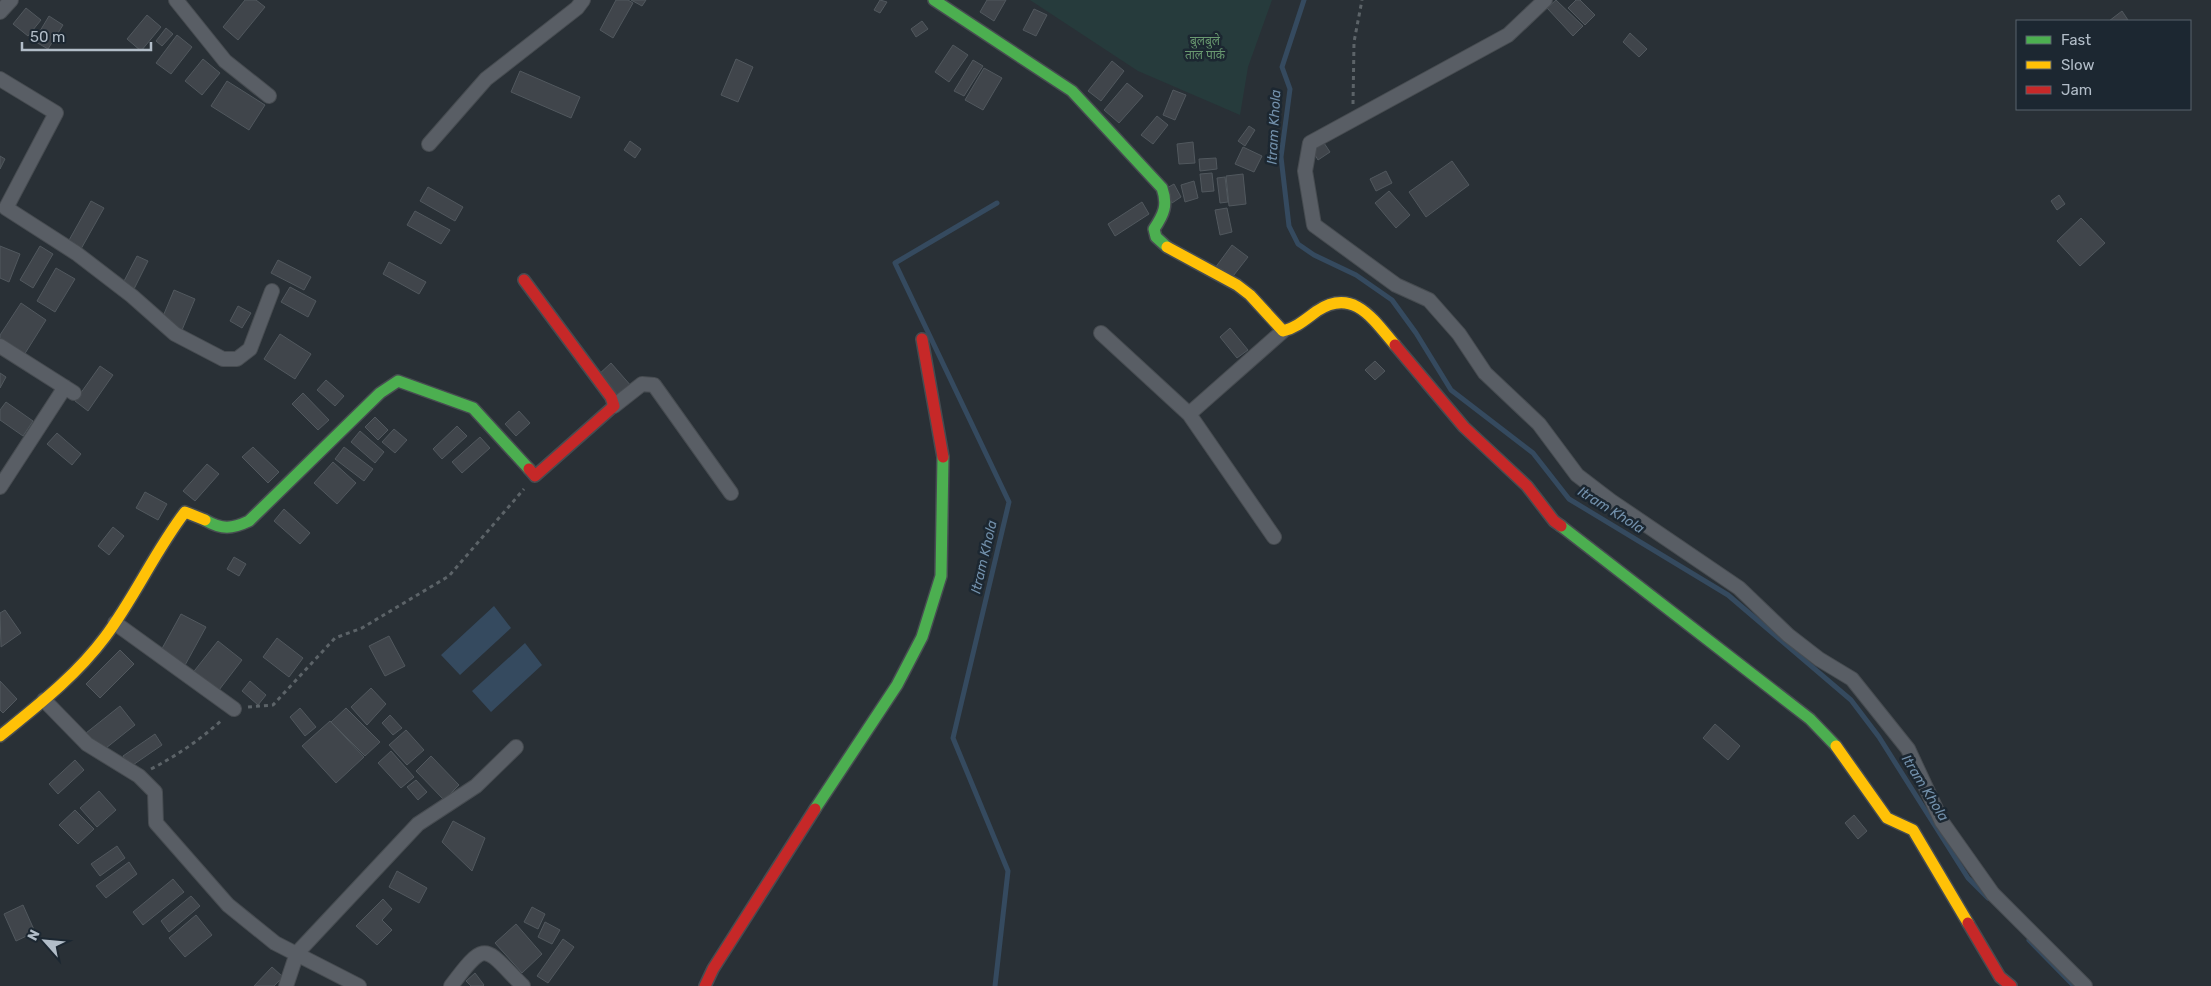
<svg xmlns="http://www.w3.org/2000/svg" width="2211" height="986" font-family="Rubik,'Noto Sans Devanagari',sans-serif">
  <style>
    .green { fill: #263b3c }
    .water { fill: #354a5f }
    .lines { fill: none; stroke-linecap: round; stroke-linejoin: round }
    .stream { stroke: #354a5f; stroke-width: 5 }
    .building { fill: #40454b; stroke: #51585e }
    .street-casing { stroke: #474c51; stroke-width: 16 }
    .fast-casing { stroke: #474c51; stroke-width: 14 }
    .slow-casing { stroke: #474c51; stroke-width: 14 }
    .jam-casing { stroke: #474c51; stroke-width: 14 }
    .path { stroke: #5c6368; stroke-width: 3; stroke-dasharray: 4 4; stroke-linecap: butt }
    .street { stroke: #595e65; stroke-width: 14 }
    .fast { stroke: #4caf50; stroke-width: 11 }
    .slow { stroke: #ffc107; stroke-width: 11 }
    .jam { stroke: #c62828; stroke-width: 11 }
    .labels { text-anchor: middle; dominant-baseline: central; stroke-width: 5; stroke-linejoin: round; paint-order: stroke }
    .park-label { font-size: 12px; fill: #699970; stroke: #1c2731 }
    .water-label { font-size: 14px; font-style: italic; fill: #7290ab; stroke: #1c2731 }
  </style>
  <rect width="100%" height="100%" fill="#293036"/>
  <path class="green" d="M1030,0H1272L1248,67L1240,115L1138,71Z"/>
  <path class="water" d="M494,606L511,628L460,675L441,655Z
    M525,643L542,665L491,712L472,691Z"/>
  <g class="lines">
    <path class="stream" d="M1304,0L1282,67L1290,89L1281,157L1289,226L1298,244L1314,255L1356,275L1392,300L1416,333L1451,390L1533,453L1569,499L1728,595L1851,700L1879,737L1968,878L1988,898
      M2029,940L2074,986
      M995,986L1008,871L953,738L1009,502L895,263L997,203"/>
  </g>
  <path class="building" d="M245,0H256L265,7L238,40L223,27Z
    M616,0H628L633,3L613,38L600,30Z
    M631,0H646L642,6Z
    M880,0L887,2L880,13L874,10Z
    M987,0H1006L994,21L980,12Z
    M1556,0L1583,26L1573,36L1547,8Z
    M1576,0H1580L1595,15L1585,25L1568,8Z
    M26,8L41,20L28,36L13,24Z
    M1034,9L1047,15L1036,36L1023,30Z
    M2122,11L2128,20L2109,21Z
    M147,15L161,27L141,51L127,39Z
    M49,16L63,25L48,49L34,41Z
    M922,21L928,29L916,37L911,29Z
    M166,28L173,34L162,46L156,41Z
    M1630,33L1647,49L1639,57L1623,42Z
    M177,35L192,47L171,74L156,63Z
    M953,45L968,55L949,82L935,72Z
    M203,59L220,73L202,95L185,81Z
    M736,59L753,67L738,102L721,95Z
    M973,60L983,66L964,96L954,91Z
    M1112,61L1124,71L1101,101L1088,91Z
    M984,68L1002,78L983,110L965,100Z
    M520,71L580,97L571,118L511,92Z
    M227,81L265,105L249,130L211,106Z
    M1127,83L1143,96L1119,123L1104,110Z
    M1173,90L1186,95L1175,120L1163,115Z
    M1157,116L1168,125L1153,144L1141,135Z
    M1249,126L1255,130L1245,146L1238,141Z
    M630,141L641,149L635,158L624,150Z
    M1193,142L1195,163L1179,164L1177,144Z
    M1324,143L1330,152L1318,160L1312,150Z
    M1243,147L1262,156L1254,172L1235,164Z
    M0,156L5,159L0,169Z
    M1216,158L1217,169L1200,171L1199,159Z
    M1452,161L1469,185L1426,217L1409,192Z
    M1386,171L1392,183L1376,191L1370,179Z
    M1212,173L1214,191L1202,192L1200,174Z
    M1243,174L1246,204L1229,206L1226,176Z
    M1225,177L1228,202L1220,203L1217,178Z
    M1194,181L1198,198L1185,202L1181,185Z
    M1174,184L1181,197L1172,203L1165,189Z
    M428,187L463,207L455,221L420,201Z
    M1389,191L1410,215L1396,228L1375,203Z
    M2059,195L2065,204L2057,210L2051,201Z
    M91,201L104,208L81,249L68,242Z
    M1142,202L1149,214L1115,236L1108,224Z
    M1227,208L1232,232L1220,235L1215,210Z
    M415,211L450,230L441,244L407,225Z
    M2081,218L2105,243L2080,266L2057,241Z
    M1232,245L1248,257L1230,280L1215,268Z
    M0,246L20,254L9,282L0,278Z
    M40,246L53,254L33,288L20,280Z
    M137,256L148,261L133,291L122,285Z
    M278,260L311,277L304,290L271,273Z
    M389,262L426,282L419,294L383,274Z
    M56,268L75,279L55,312L37,301Z
    M290,287L316,301L308,317L281,302Z
    M174,290L195,299L182,330L161,321Z
    M21,303L46,320L24,355L0,339V335Z
    M238,306L251,313L242,328L230,321Z
    M1230,328L1248,350L1237,358L1220,337Z
    M280,334L311,354L295,379L264,359Z
    M1375,361L1385,371L1375,380L1365,370Z
    M611,363L632,387L618,399L597,376Z
    M100,366L113,375L88,411L75,401Z
    M0,373L6,377L0,388Z
    M326,380L344,396L335,406L317,390Z
    M303,393L329,420L318,430L292,404Z
    M6,402L33,421L23,436L0,420V410Z
    M519,411L530,423L516,436L505,424Z
    M375,417L388,430L378,440L365,427Z
    M457,426L467,436L442,459L433,449Z
    M394,429L407,440L395,453L382,442Z
    M360,431L384,452L375,463L351,442Z
    M57,433L81,454L72,465L47,444Z
    M480,437L490,448L462,473L452,462Z
    M253,447L279,472L268,483L242,457Z
    M344,447L373,469L364,481L335,459Z
    M333,462L356,483L337,504L314,483Z
    M207,464L219,474L195,501L183,491Z
    M145,492L167,504L158,520L136,508Z
    M284,509L310,533L300,544L274,521Z
    M113,527L124,536L109,555L98,546Z
    M234,557L246,564L239,576L227,569Z
    M5,610L21,633L1,647L0,613Z
    M181,614L206,627L184,667L159,654Z
    M389,636L405,666L385,676L369,646Z
    M277,638L303,658L289,677L263,657Z
    M218,641L242,660L216,694L191,675Z
    M120,650L134,664L100,698L86,684Z
    M0,681L17,699L3,713L0,710Z
    M250,681L266,695L258,705L242,691Z
    M371,688L386,704L367,725L351,707Z
    M120,706L135,725L101,752L86,733Z
    M300,708L316,727L305,736L290,717Z
    M346,708L380,742L365,756L331,722Z
    M390,715L402,728L393,735L382,723Z
    M330,721L364,757L336,783L302,746Z
    M1715,724L1740,746L1728,760L1703,738Z
    M406,730L424,750L407,765L389,745Z
    M155,734L162,745L130,767L123,756Z
    M391,751L414,777L401,788L378,763Z
    M431,756L459,785L444,800L416,771Z
    M75,760L84,770L58,794L49,784Z
    M416,780L427,792L418,800L407,787Z
    M99,791L116,810L97,827L80,808Z
    M75,810L94,829L78,844L59,825Z
    M1854,815L1867,831L1858,839L1845,823Z
    M453,821L485,838L472,871L442,842Z
    M117,846L125,858L100,876L91,864Z
    M129,862L137,874L106,898L96,886Z
    M397,871L427,888L419,903L389,887Z
    M173,879L184,892L143,925L133,912Z
    M191,896L200,906L169,932L161,921Z
    M383,899L392,909L382,920L392,930L377,945L356,926Z
    M23,905L35,932L16,941L4,914Z
    M532,907L545,914L538,929L524,922Z
    M196,915L212,935L185,957L169,938Z
    M545,922L560,930L552,944L538,937Z
    M516,924L542,954L522,973L495,943Z
    M563,939L574,947L548,983L537,976Z
    M272,967L283,977L274,986H254Z
    M475,973L484,985L483,986H471L466,981Z"/>
  <g class="lines">
    <g class="street-casing">
      <path id="street" d="M176,0L225,61L269,96
        M1545,0L1508,35L1310,143L1305,171L1314,225L1396,285L1429,300L1459,334L1485,373L1539,424L1577,475L1611,501L1739,588L1788,635L1819,659L1852,679L1908,749L1942,822L1993,894L2085,986
        M0,12L11,0
        M0,79L56,113L6,208L76,253L132,296L175,334L223,359H237L250,349L272,291
        M429,144L486,79L577,8L583,0
        M1101,333L1189,414L1274,537
        M0,346L74,393
        M614,406L642,384L654,385L731,493
        M1189,414L1283,331
        M0,487L65,387
        M115,623L234,709
        M44,700L87,744L139,776L155,792L156,823L228,905L275,943L359,986
        M286,986L297,953L418,824L476,786L516,747
        M451,986C487,938 484,947 523,986"/>
    </g>
    <g class="fast-casing">
      <path id="fast" d="M934,0L1072,91L1162,188C1168,205 1164,214 1154,229L1156,237L1167,247
        M205,520C222,530 232,529 249,521L380,393L398,381L473,408L529,469
        M1561,526L1810,719L1836,746
        M815,809L897,685L922,637L941,576L943,457"/>
    </g>
    <g class="slow-casing">
      <path id="slow" d="M1167,247L1237,285L1250,295L1283,331C1296,328 1306,319 1317,311C1353,287 1373,319 1395,345
        M0,736C37,706 76,676 105,637C135,597 155,551 185,512L205,520
        M1836,746L1887,818L1913,830L1968,923"/>
    </g>
    <g class="jam-casing">
      <path id="jam" d="M524,280L611,397L614,406L535,476L529,469
        M922,339L943,457
        M1395,345L1464,427L1527,486L1554,521L1561,526
        M1968,923L2000,977L2011,986
        M705,986L713,969L815,809"/>
    </g>
    <path class="path" d="M1353,104L1354,42L1362,0
      M248,707L273,705L335,638L362,628L449,576L524,489
      M151,769C178,755 201,739 223,719"/>
    <use href="#street" class="street"/>
    <use href="#fast" class="fast"/>
    <use href="#slow" class="slow"/>
    <use href="#jam" class="jam"/>
  </g>
  <g class="labels">
    <g class="park-label">
      <text x="1205" y="41">बुलबुले<tspan x="1205" dy="14">ताल पार्क</tspan></text>
    </g>
    <g class="water-label">
      <text transform="translate(1274 127) rotate(-87)">Itram Khola</text>
      <text transform="translate(1611 510) rotate(32)">Itram Khola</text>
      <text transform="translate(984 557) rotate(-77)">Itram Khola</text>
      <text transform="translate(1925 788) rotate(58)">Itram Khola</text>
    </g>
  </g>
  <rect x="2016" y="20" width="175" height="90" fill="#1c2731" stroke="#58636d"/>
  <rect x="2026" y="36" width="25" height="8" fill="#4caf50" stroke="#58636d"/>
  <text x="2061" y="45" font-size="15" fill="#b2bdc8">Fast</text>
  <rect x="2026" y="61" width="25" height="8" fill="#ffc107" stroke="#58636d"/>
  <text x="2061" y="70" font-size="15" fill="#b2bdc8">Slow</text>
  <rect x="2026" y="86" width="25" height="8" fill="#c62828" stroke="#58636d"/>
  <text x="2061" y="95" font-size="15" fill="#b2bdc8">Jam</text>
  <g transform="translate(45 941) rotate(297)" stroke="#1c2731" stroke-width="4" paint-order="stroke">
  <path d="M0-4L9 19L0 12L-9 19Z" fill="#b2bdc8"/>
  <text y="-8" font-size="14" font-weight="bold" text-anchor="middle" fill="#b2bdc8">N</text>
  </g>
  <path d="M22 42v8h129v-8" fill="none" stroke="#b2bdc8" stroke-width="2.5"/>
  <text x="30" y="42" font-size="15" fill="#b2bdc8" stroke="#1c2731" stroke-width="4" paint-order="stroke">50 m</text>
</svg>
